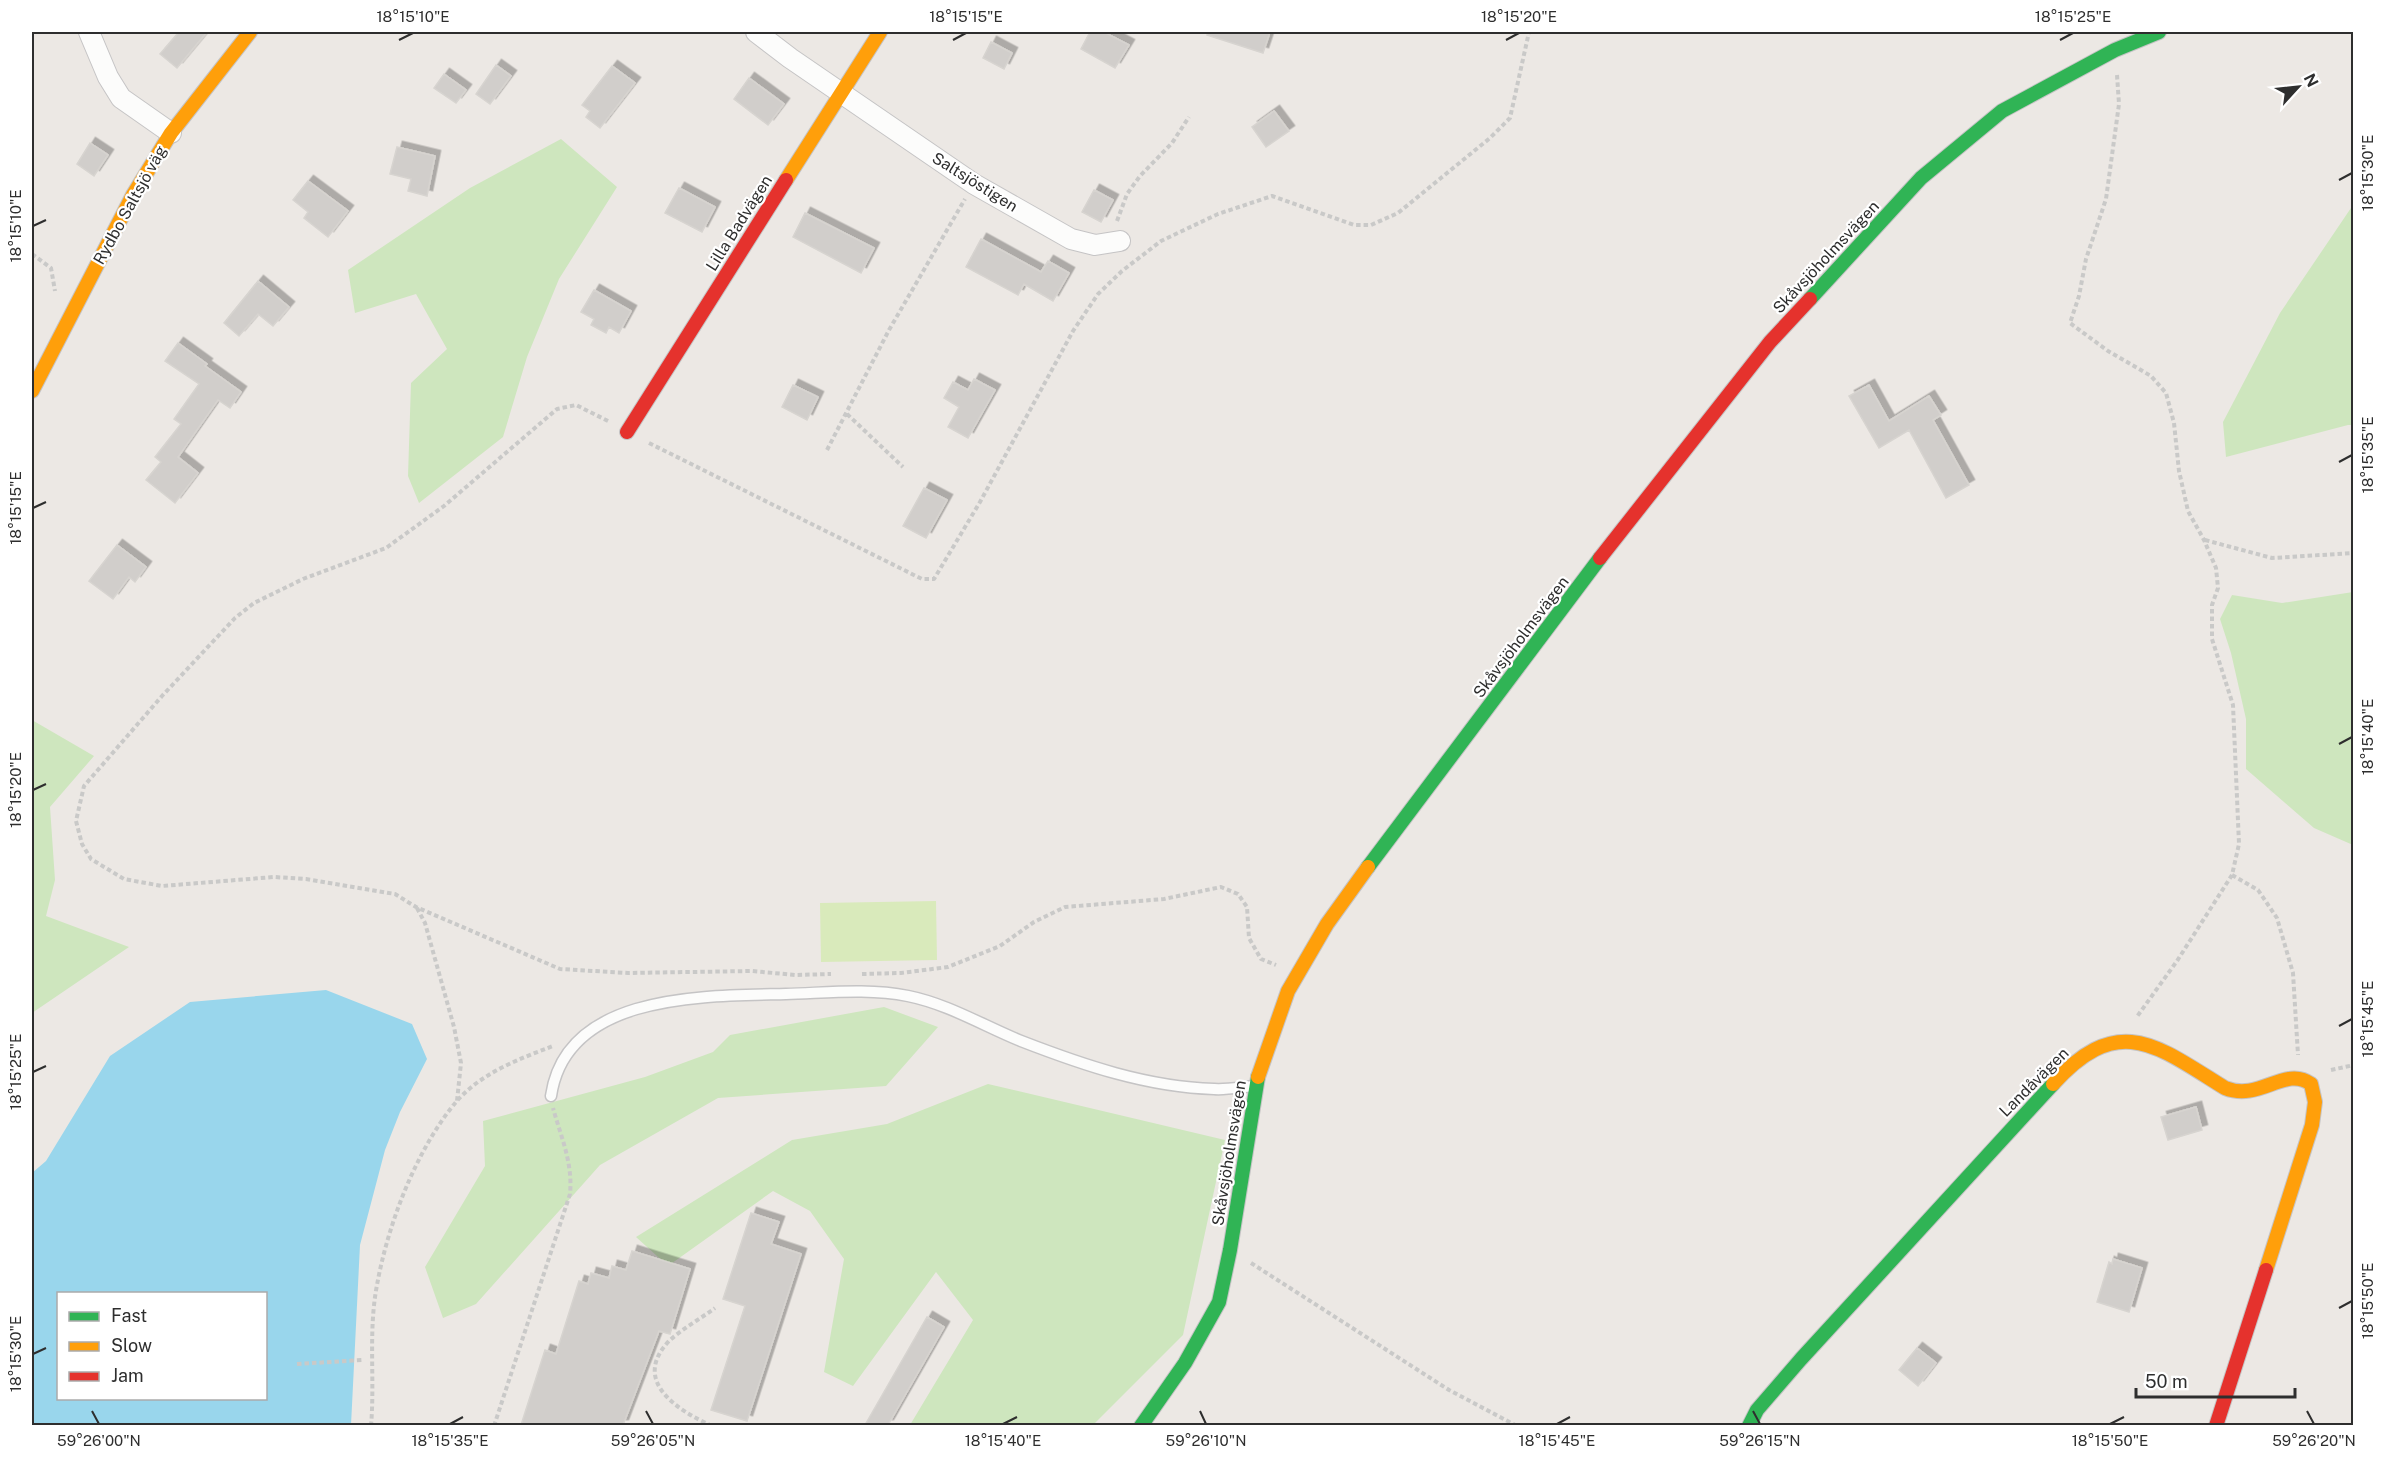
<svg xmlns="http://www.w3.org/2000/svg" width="2385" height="1457" font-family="'Public Sans',sans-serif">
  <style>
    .green { fill: #cee6be }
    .pitch { fill: #d9eabb }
    .water { fill: #99d6ec; fill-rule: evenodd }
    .building { fill: #d1cecb; stroke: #d7d4d0; stroke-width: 1.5; filter: url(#shadow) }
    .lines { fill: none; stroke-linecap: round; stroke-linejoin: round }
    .lane-casing { stroke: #c5c4c5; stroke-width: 13 }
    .street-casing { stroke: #c5c4c5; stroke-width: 22 }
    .fast-casing { stroke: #c5c4c5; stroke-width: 16 }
    .slow-casing { stroke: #c5c4c5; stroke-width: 16 }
    .jam-casing { stroke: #c5c4c5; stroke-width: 16 }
    .path { stroke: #c9c9c8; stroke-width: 4; stroke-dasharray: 4.5 3; stroke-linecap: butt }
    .lane { stroke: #fcfcfb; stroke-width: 10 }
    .street { stroke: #fcfcfb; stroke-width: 20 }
    .fast { stroke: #30b455; stroke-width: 14 }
    .slow { stroke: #ff9f0a; stroke-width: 14 }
    .jam { stroke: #e5322d; stroke-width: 14 }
    .ticks { fill: none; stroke: #2e2e2e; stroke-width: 2 }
    .labels { text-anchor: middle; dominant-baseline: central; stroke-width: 4.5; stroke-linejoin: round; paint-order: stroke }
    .street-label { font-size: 16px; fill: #2e2e2e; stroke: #fff }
    .neatline { fill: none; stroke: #2e2e2e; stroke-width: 2 }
    .ticks-label { font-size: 15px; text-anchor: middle; fill: #2e2e2e }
  </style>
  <defs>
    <filter id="shadow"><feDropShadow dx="5.5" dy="-5.5" stdDeviation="0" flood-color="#0004"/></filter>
  </defs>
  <rect width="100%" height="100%" fill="#ece8e4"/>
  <path class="green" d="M561,139L617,187L559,279L527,357L503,437L419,503L408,476L411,383L447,349L416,294L355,313L348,270L470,188Z
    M2353,205V425H2348L2226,457L2223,422L2280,313Z
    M2353,592H2354L2353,845L2314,828L2246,769V719L2231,653L2220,619L2232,595L2282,603Z
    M32,720L94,756L50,807L55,880L46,916L129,947L32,1013Z
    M884,1007L938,1027L886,1086L718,1098L600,1165L476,1304L443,1318L425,1267L485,1166L483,1121L645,1077L713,1052L730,1035Z
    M988,1084L1225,1140L1183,1335L1093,1425H910L973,1320L936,1272L853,1386L824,1372L844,1259L810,1211L773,1191L668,1266L636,1237L792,1140L887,1124Z"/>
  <path class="pitch" d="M936,901L937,960L821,962L820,903Z"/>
  <path class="water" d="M326,990L412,1024L427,1059L400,1112L385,1150L360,1245L351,1425H32V1173L46,1161L110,1056L190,1002ZM58,1294H266V1398H58Z"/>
  <path class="building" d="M179,32H207L177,68L160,54Z
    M1090,32H1104L1129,45L1115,68L1081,49Z
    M1208,32H1270L1263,53L1207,35Z
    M991,42L1012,53L1004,69L983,58Z
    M496,65L511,76L490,104L476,94Z
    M612,66L635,83L600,128L586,117L590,111L582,105Z
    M444,74L466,90L456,103L434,88Z
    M749,78L784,104L768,125L734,99Z
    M1274,111L1289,131L1266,147L1252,127Z
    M90,143L108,155L94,176L77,164Z
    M397,147L435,156L427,196L408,191L411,179L390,174Z
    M308,181L348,211L328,237L304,218L308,212L293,200Z
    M679,188L715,207L702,232L665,213Z
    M1094,190L1113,200L1101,222L1082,212Z
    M805,213L874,248L861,273L793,237Z
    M981,239L1041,272L1048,261L1069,273L1053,301L1024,284L1018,295L966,267Z
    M258,281L289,307L273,326L258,314L239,336L224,323Z
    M594,290L631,311L619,333L609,327L606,333L591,325L594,319L581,312Z
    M178,343L207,364L205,366L241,392L230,408L218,400L178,457L198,473L175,503L146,480L161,462L155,457L181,424L174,419L199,384L165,361Z
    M974,379L995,390L968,438L948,427L959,407L944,398L953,382L968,390Z
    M793,385L818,397L807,420L782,407Z
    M1869,385L1889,421L1929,396L1941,415L1933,420L1969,485L1946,498L1909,430L1879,448L1849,396Z
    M924,488L947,500L926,538L903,526Z
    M117,545L146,567L135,582L129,577L113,599L89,581Z
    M2196,1107L2202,1130L2168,1140L2161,1117Z
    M751,1213L779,1222L771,1244L801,1254L747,1421L711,1410L745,1306L723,1299Z
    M632,1251L690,1269L670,1334L659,1331L623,1425H521L545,1350L556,1354L579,1281L588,1284L591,1273L609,1278L612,1266L626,1270Z
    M2113,1259L2142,1268L2129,1312L2097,1302L2109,1262L2112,1264Z
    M927,1317L944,1327L888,1425H865Z
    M1917,1348L1936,1363L1918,1386L1899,1370Z"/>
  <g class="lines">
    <g class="lane-casing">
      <path id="lane" d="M551,1096C566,992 707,996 786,994C826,993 868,988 908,996C948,1004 984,1026 1021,1041C1083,1065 1147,1087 1214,1089C1227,1090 1241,1087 1254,1086"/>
    </g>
    <g class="street-casing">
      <path id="street" d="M89,32L108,77L121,98L171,133
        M756,32L790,58L974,184L1071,239L1095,245L1120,241"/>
    </g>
    <g class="fast-casing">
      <path id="fast" d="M1810,299L1921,178L2002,111L2115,50L2159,32
        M1368,867L1600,558
        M1141,1426L1185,1363L1219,1302L1230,1250L1258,1077
        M1749,1426L1757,1410L1801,1359L2053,1084"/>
    </g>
    <g class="slow-casing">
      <path id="slow" d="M786,180L880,32
        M32,391L133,195L171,133L250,32
        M1258,1077L1288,991L1327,924L1368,867
        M2053,1084C2119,1011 2157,1046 2225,1088C2260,1102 2285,1065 2311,1084L2315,1102L2312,1125L2266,1270"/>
    </g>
    <g class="jam-casing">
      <path id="jam" d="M627,432L786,180
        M1600,558L1770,342L1810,299
        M2216,1426L2266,1270"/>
    </g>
    <path class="path" d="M2117,75L2119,104L2106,199L2086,259L2079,296L2070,323L2108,351L2151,376L2166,393L2174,423L2179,471L2188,511L2204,540L2216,568L2218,588L2212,605V639L2233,705L2239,844L2232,875L2177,961L2136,1018
      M1117,221L1127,194L1140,176L1172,143L1189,117
      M32,254L51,268L55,291
      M847,414L903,467
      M608,421L576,405L557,409L444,506L386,548L303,579L254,603L235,618L162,696L84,786L76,821L82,844L91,859L124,879L162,886L274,877L306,879L395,894L416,907L560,969L628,973L752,971L795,975L831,974
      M649,443L922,579H934L980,502L1073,331L1098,294L1122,271L1161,241L1218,214L1272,196L1354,225H1371L1398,213L1490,138L1510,118L1529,32
      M827,450L889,330L965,199
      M2205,540L2272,558L2354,553
      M2232,875L2258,890L2277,918L2293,973L2298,1055
      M417,908L425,923L454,1027L461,1063L457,1101
      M862,974L901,973L948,967L1000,946L1034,922L1065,907L1164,899L1221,887L1238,894L1247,907L1249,938L1261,959L1276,965
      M2331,1070L2354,1065
      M1251,1263L1449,1390L1517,1426
      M297,1364L363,1360
      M371,1426C375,1379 368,1331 377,1285C388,1224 416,1150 456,1102C481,1073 519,1059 553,1046
      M494,1426L570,1194C573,1163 561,1137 553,1108
      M712,1426C677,1410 631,1381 669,1341C682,1329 700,1319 715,1308"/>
    <use href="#lane" class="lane"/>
    <use href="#street" class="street"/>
    <use href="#fast" class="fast"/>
    <use href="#slow" class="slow"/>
    <use href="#jam" class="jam"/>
  </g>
  <path class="ticks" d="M399,40L413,33M953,40L966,33M1506,40L1519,33M2060,40L2073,33M2339,180L2352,173M33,226L46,220M2339,462L2352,455M33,508L46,502M2339,744L2352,737M33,790L46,784M2339,1026L2352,1019M33,1072L46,1066M2339,1308L2352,1301M33,1354L46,1348M92,1411L99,1424M646,1411L653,1424M1200,1411L1206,1424M1753,1411L1760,1424M2307,1411L2314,1424M450,1424L463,1417M1003,1424L1017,1417M1557,1424L1570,1417M2110,1424L2124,1417"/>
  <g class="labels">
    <g class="street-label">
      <text transform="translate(975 182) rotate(32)">Saltsjöstigen</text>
      <text transform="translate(130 205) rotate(-61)">Rydbo Saltsjö väg</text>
      <text transform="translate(739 223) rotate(-58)">Lilla Badvägen</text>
      <text transform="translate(1826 257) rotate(-47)">Skåvsjöholmsvägen</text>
      <text transform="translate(1521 637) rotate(-53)">Skåvsjöholmsvägen</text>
      <text transform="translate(2034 1082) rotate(-45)">Landåvägen</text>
      <text transform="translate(1229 1153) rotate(-81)">Skåvsjöholmsvägen</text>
    </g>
  </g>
  <rect width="2385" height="1457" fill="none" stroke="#ffffff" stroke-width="66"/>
  <rect x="57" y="1292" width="210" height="108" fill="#ffffff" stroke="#ababab" stroke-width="1.5"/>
  <rect x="69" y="1312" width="30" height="9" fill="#30b455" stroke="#ababab" stroke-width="1.5"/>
  <text x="111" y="1322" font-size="18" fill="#2e2e2e">Fast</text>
  <rect x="69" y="1342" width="30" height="9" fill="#ff9f0a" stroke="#ababab" stroke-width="1.5"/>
  <text x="111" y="1352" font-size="18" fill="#2e2e2e">Slow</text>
  <rect x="69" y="1372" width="30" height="9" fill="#e5322d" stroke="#ababab" stroke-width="1.5"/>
  <text x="111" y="1382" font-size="18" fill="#2e2e2e">Jam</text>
  <g transform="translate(2298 87) rotate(63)" stroke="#ffffff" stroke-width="4.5" paint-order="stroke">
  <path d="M0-4.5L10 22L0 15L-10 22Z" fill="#2e2e2e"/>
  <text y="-9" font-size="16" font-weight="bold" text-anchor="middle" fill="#2e2e2e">N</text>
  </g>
  <path d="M2136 1388v9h159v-9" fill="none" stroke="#2e2e2e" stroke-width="3"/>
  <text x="2145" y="1388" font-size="18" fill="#2e2e2e" stroke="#ffffff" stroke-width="4.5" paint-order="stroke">50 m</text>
  <rect x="33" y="33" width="2319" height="1391" class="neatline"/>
  <g class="ticks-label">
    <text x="413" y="22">18°15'10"E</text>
    <text x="966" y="22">18°15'15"E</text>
    <text x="1519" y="22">18°15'20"E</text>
    <text x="2073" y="22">18°15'25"E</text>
    <text transform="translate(2368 173) rotate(-90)" y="5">18°15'30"E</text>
    <text transform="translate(16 226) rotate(-90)" y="5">18°15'10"E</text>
    <text transform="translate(2368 455) rotate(-90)" y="5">18°15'35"E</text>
    <text transform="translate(16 508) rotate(-90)" y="5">18°15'15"E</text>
    <text transform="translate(2368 737) rotate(-90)" y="5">18°15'40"E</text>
    <text transform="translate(16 790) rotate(-90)" y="5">18°15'20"E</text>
    <text transform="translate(2368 1019) rotate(-90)" y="5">18°15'45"E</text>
    <text transform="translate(16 1072) rotate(-90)" y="5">18°15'25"E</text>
    <text transform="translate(2368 1301) rotate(-90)" y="5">18°15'50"E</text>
    <text transform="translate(16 1354) rotate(-90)" y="5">18°15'30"E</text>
    <text x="99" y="1446">59°26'00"N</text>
    <text x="450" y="1446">18°15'35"E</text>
    <text x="653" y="1446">59°26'05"N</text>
    <text x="1003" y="1446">18°15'40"E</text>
    <text x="1206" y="1446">59°26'10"N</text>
    <text x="1557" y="1446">18°15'45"E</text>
    <text x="1760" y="1446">59°26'15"N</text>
    <text x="2110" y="1446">18°15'50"E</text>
    <text x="2314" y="1446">59°26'20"N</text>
  </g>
</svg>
